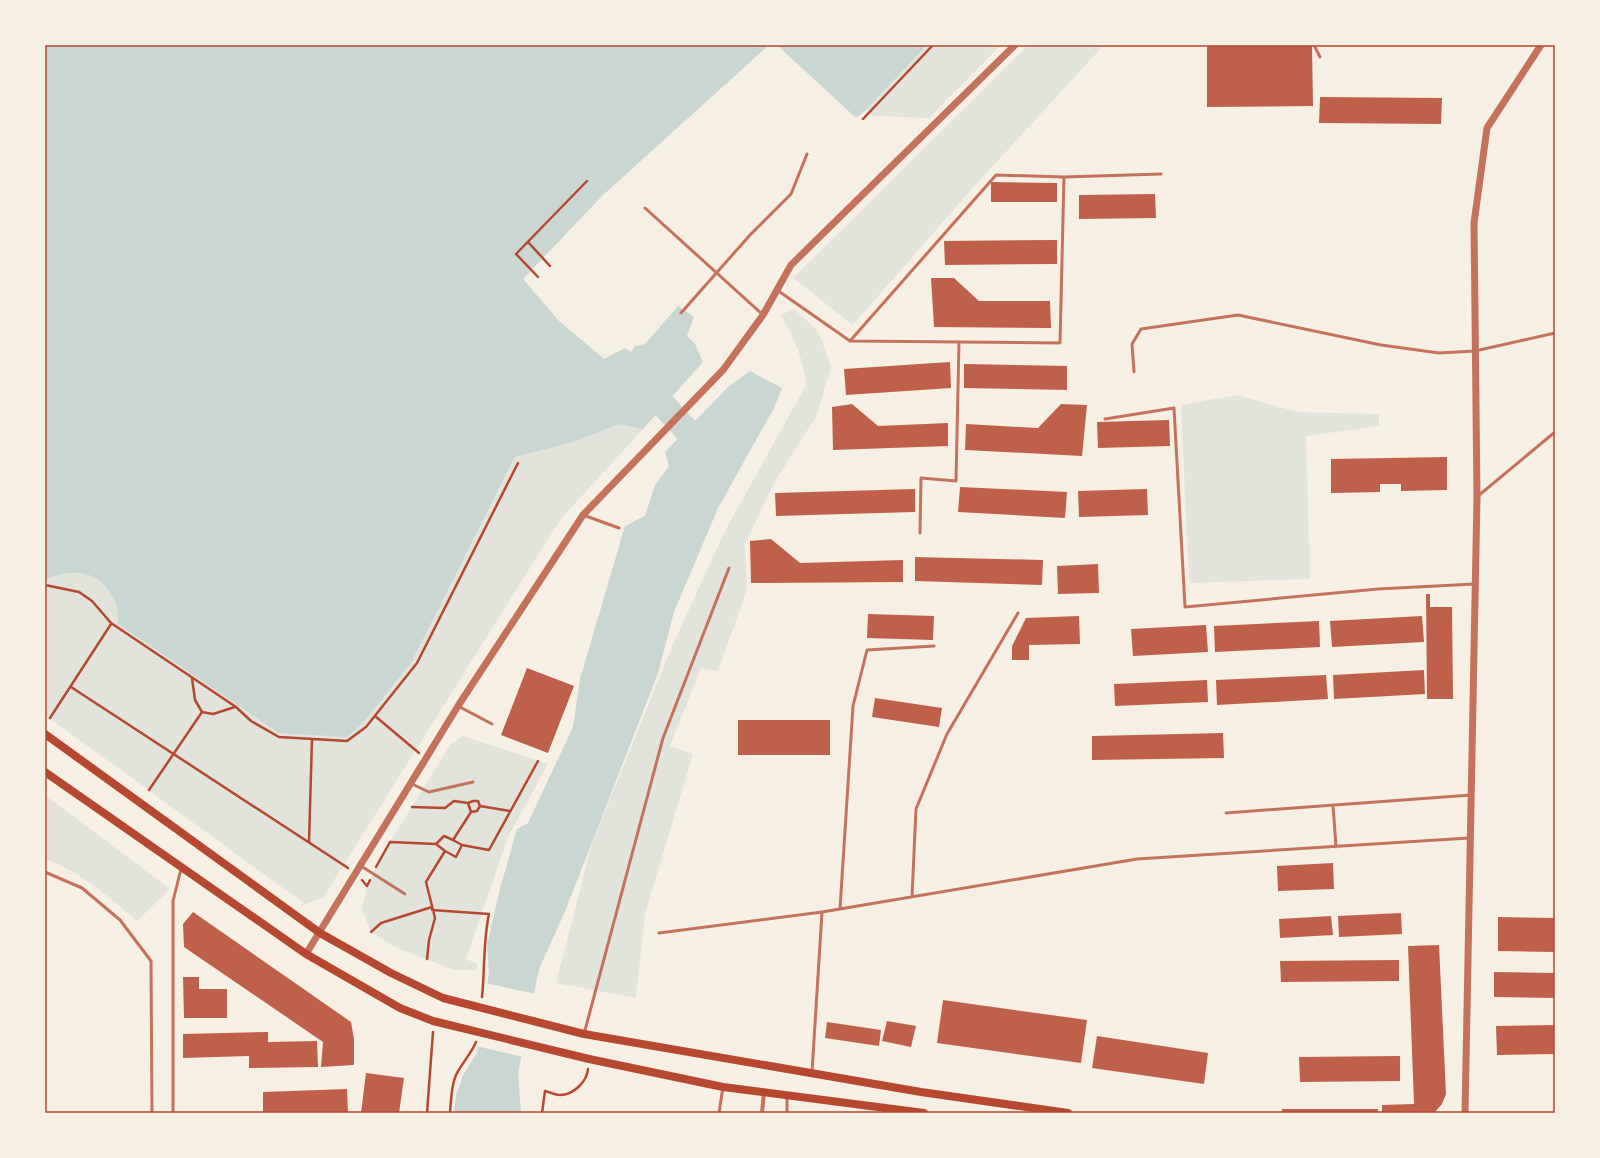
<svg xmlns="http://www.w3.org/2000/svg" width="1600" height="1158" font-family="'Nunito Sans',sans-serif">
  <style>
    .green { fill: #e2e4dc }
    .water { fill: #c9d6d2 }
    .pier { fill: #f6efe4 }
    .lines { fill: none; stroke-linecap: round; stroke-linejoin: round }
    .river { stroke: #c9d6d2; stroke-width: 25 }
    .building { fill: #bf614a }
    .path { stroke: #b5482f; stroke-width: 2.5 }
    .service { stroke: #c5725c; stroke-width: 3 }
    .minor { stroke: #c5725c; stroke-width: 4 }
    .tertiary { stroke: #c5725c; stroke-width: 7 }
    .secondary { stroke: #b5482f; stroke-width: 8 }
    .neatline { fill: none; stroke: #b5482f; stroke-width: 1.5 }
  </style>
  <rect width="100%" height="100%" fill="#f6efe4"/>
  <path class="green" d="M927,45H1001L929,118L873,116L866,110Z
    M1028,45H1104L969,192L853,325L793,278Z
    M794,309L818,331L831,366L817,415L774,483L745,544L747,590L718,671L701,668L670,746L693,754L645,914L636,998L556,983L592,843L674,642L725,531L806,385C804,360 794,337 781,315Z
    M1237,395L1297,412L1379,414V426L1306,436L1310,579L1189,583L1181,405Z
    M619,424L643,429L560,520L323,898L305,904L45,715V577L47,579C84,565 99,572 117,605L411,663L515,457L577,441Z
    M463,736L548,764L508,837L466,959L478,964L476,970H454L395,947L371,932L362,909L367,886L381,857L450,745Z
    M45,795L170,889L137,921C113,900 75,868 45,859Z"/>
  <path class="water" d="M45,45H769L603,195L523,279L558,320L604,359L625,348L631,352L635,346L645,344L678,306L694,317L687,336L695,344L703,362L643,429L619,424L577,441L515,457L411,663L362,724L347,737L279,733L118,624C118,618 118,611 117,606C116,602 113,598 111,595C97,569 72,569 47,579L45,577Z
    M777,45H927L866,110L856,118Z
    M750,371L782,388L774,408L718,508L674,612L658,673L566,909L539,969L518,1073L521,1113H454L456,1095L463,1075L477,1053L489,973L487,945L500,889L517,829L528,823L573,727L580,679L625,526L645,516L655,485L669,466L665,452L728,387Z"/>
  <path class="pier" d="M485,983L536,994L523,1057L476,1046Z"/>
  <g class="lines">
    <path class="river" d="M655,396L705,450L702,456"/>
  </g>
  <path class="building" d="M1312,45L1313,106L1207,107V46Z
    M1320,97L1442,98L1441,124L1319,123Z
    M991,182L1057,183V202H991Z
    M1155,194L1156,218L1079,219V195Z
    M1057,240V264L945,265L944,241Z
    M931,278H954L979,301H1050L1051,328L934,327Z
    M950,362L951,388L846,395L844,369Z
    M964,364L1067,366V390L964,388Z
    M852,404L878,426L948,423V446L833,450L832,407Z
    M1061,404L1087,405L1082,456L965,450L966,424L1038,428Z
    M1169,420L1170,446L1098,448L1097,422Z
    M1447,457V490L1401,491V484H1380V492L1331,493V459Z
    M960,487L1067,492L1065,518L958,512Z
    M915,489V512L776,516L775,493Z
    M1147,489L1148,515L1079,517L1078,491Z
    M771,539L800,563L903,560V582L751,583L750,541Z
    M915,557L1043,560L1042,585L915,581Z
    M1098,564L1099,593L1058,594L1057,566Z
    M1426,594H1430V607H1452L1453,699H1427Z
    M868,614L934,616L933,640L867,638Z
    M1079,616L1080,644L1029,645V660H1012V646L1026,618Z
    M1422,616L1424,642L1332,647L1330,621Z
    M1319,621L1320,647L1215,652L1214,626Z
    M1206,625L1208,652L1133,656L1131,629Z
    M527,668L574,686L548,753L501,735Z
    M1424,670L1425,694L1334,699L1333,675Z
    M1326,675L1328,699L1217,705L1216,680Z
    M1207,680L1208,702L1115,706L1114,684Z
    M875,698L942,708L939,727L872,717Z
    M738,720H830V755H738Z
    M1223,733L1224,758L1092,760V736Z
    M1333,863L1334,889L1278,891L1277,866Z
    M193,912L351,1022L354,1039V1065L321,1067L323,1042L184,947L183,924Z
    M1401,913L1402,934L1339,937L1338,916Z
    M1331,916L1333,935L1280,938L1279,919Z
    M1498,917L1555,918L1554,952L1498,951Z
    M1439,945L1446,1094L1442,1104L1434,1113H1382V1105L1414,1104L1408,946Z
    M1399,960V981L1281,982L1280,961Z
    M1494,972L1555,973V998L1494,997Z
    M183,977H199V989H227V1018H184Z
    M943,1000L1087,1020L1081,1063L937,1043Z
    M887,1021L916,1026L911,1047L882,1041Z
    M827,1022L881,1030L879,1046L825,1038Z
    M1555,1025V1054L1497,1055L1496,1026Z
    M268,1032V1042L317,1041L318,1067L249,1068V1056L183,1058V1034Z
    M1097,1036L1208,1053L1204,1084L1092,1068Z
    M1400,1056V1081L1300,1082L1299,1057Z
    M366,1073L404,1078L399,1113H361Z
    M347,1089L348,1113H263V1092Z
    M1282,1109H1378V1113H1282Z"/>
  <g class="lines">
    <path class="path" d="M863,119L933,45
      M528,242L550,266
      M538,277L516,254L587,181
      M45,585L79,592L92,601L111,623L236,707L251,721L279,737L347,741L366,727L417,663L518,463
      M192,678L195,700L202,712L213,714L235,707
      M71,687L348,868
      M375,716L419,753
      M50,718L111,624
      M149,790L202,712
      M468,803L471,812L477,811L480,806
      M412,807L445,808L454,801L468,803L473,801H478L480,806L510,811
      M309,842L312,739
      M436,844L444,836L453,840
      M462,845L453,840L471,812
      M376,867L390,842L436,844L445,851
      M362,880L367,886L370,880
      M432,910L489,914C483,941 485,969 482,997
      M371,932L381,923L432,907
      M427,959L429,940L435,918L426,882L445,851L456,857L462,845L489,850L538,761
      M427,1113L433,1032
      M450,1113C451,1101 451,1086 456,1075C462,1063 471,1054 476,1042
      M542,1113L545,1091C550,1092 555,1095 560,1095C574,1095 587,1081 588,1069"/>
    <path class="service" d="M1314,45L1320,57
      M645,208L762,314
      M777,290L850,341L1060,343L1064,177L1161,174
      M681,313L750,235L791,194L807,154
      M850,341L996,175L1064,177
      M1134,372L1132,344L1141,329L1238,315L1381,345L1439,353L1475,351L1555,333
      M1105,419L1174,408L1185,607L1378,589L1475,584
      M1478,496L1555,432
      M583,515L619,528
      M920,533L921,478L956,481L959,342
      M458,706L492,724
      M412,784L429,792L473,782
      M1333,805L1336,847
      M1226,813L1471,795
      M361,866L405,894
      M45,872L82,888L120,920L151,961L152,1113
      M912,897L916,809L947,734L1018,613
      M840,909L853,706L867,650L934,646
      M659,933L822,912L1137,859L1469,838
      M584,1034L663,738L729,568
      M812,1072L822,912
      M787,1097V1113
      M173,1113V901L181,869
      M719,1113L723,1087"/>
    <path class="minor" d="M762,1113L764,1092"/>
    <path class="tertiary" d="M306,954L458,706L583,515L723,370L763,315L791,265L1015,45
      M1465,1113L1477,497L1474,223L1487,128L1541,45"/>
    <path class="secondary" d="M45,734L320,933L391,973L443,998L584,1034L921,1092L1068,1113
      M45,772L306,954L400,1008L433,1021L589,1059L723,1087L924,1113"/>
  </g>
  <rect width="1600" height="1158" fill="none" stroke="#f6efe4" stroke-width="92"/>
  <rect x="46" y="46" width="1508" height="1066" class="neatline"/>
</svg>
